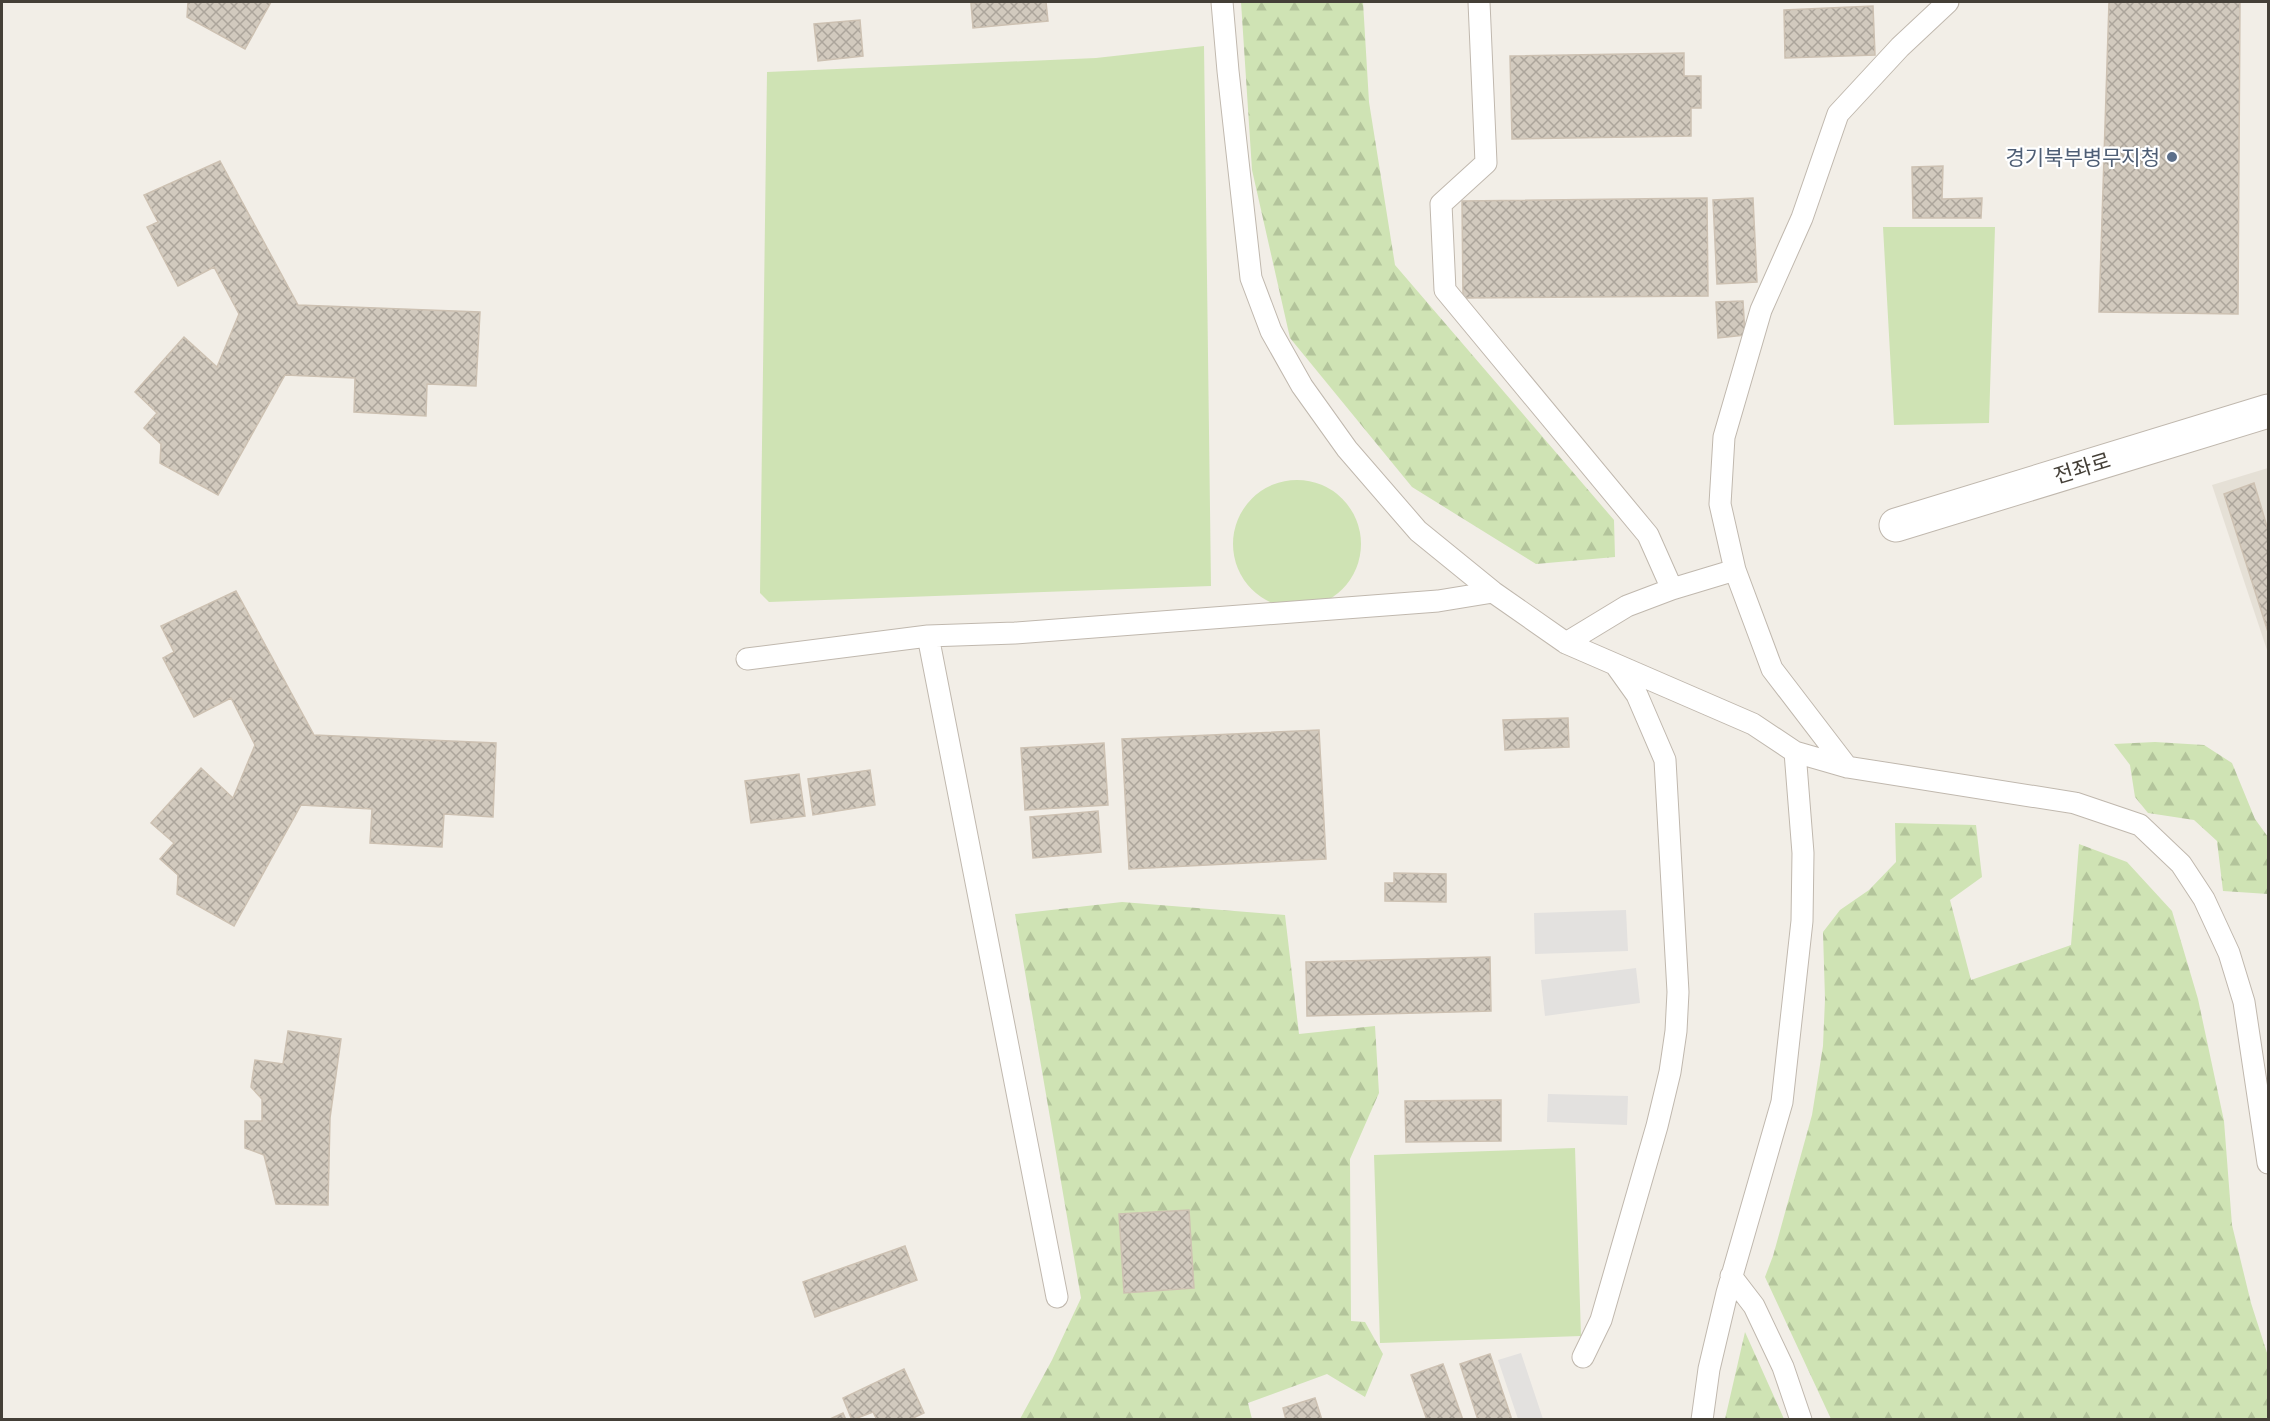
<svg xmlns="http://www.w3.org/2000/svg" width="2270" height="1421" font-family="'Work Sans','Noto Sans KR',sans-serif">
  <style>
    .residential { fill: #e5e0d6 }
    .forest { fill: url(#forest-firs) }
    .park { fill: #cfe3b4 }
    .parking { fill: #e3e1df }
    .building { fill: url(#building-cross-hatch); stroke: #cdc1b2; stroke-width: 1.5 }
    .lines { fill: none; stroke-linecap: round; stroke-linejoin: round }
    .service-casing { stroke: #c0b8ae; stroke-width: 23 }
    .minor-casing { stroke: #c0b8ae; stroke-width: 35 }
    .service { stroke: #fff; stroke-width: 21 }
    .minor { stroke: #fff; stroke-width: 33 }
    .service-dot { fill: #5c6f8a; stroke: #fff; stroke-width: 2 }
    .labels { text-anchor: middle; dominant-baseline: central; stroke-width: 4.5; stroke-linejoin: round; paint-order: stroke }
    .service-label { font-size: 21px; fill: #4e5e75; stroke: #fff; text-anchor: end }
    .street-label { font-size: 21px; fill: #443f37; stroke: #fff }
  </style>
  <defs>
    <pattern id="forest-firs" width="22" height="20" patternUnits="userSpaceOnUse" patternTransform="scale(1.5)"><rect width="22" height="20" fill="#cfe3b4"/><path d="M5 1l3.5 6h-7zM16 11l3.5 6h-7z" fill="#b3c49b"/></pattern>
    <pattern id="building-cross-hatch" width="8" height="8" patternUnits="userSpaceOnUse" patternTransform="scale(1.5)"><rect width="8" height="8" fill="#d2cabe"/><path d="M0 0l8 8M0 8l8-8" fill="none" stroke="#aca59b"/></pattern>
  </defs>
  <rect width="100%" height="100%" fill="#f2eee7"/>
  <path class="residential" d="M2268,468V653L2212,485Z"/>
  <path class="forest" d="M1241,2H1363L1369,102L1395,265L1614,520L1615,557L1536,564L1412,487L1290,338L1252,170Z
    M2155,742L2204,745L2232,763L2255,819L2268,837V894L2223,891L2217,841L2194,820L2148,813L2135,797L2130,765L2114,744Z
    M1895,823L1976,825L1982,877L1950,900L1971,980L2071,945L2079,844L2127,862L2172,911L2198,999L2224,1121L2232,1225L2251,1303L2268,1356V1419H1831L1765,1277L1773,1256L1812,1115L1823,1046L1825,999L1823,932L1840,910L1869,890L1896,862Z
    M1122,902L1285,915L1299,1034L1375,1026L1379,1093L1350,1159L1351,1321L1365,1322L1383,1354L1365,1397L1327,1374L1248,1403L1252,1419H1020L1052,1360L1081,1298L1015,914Z
    M1745,1332L1784,1419H1725Z"/>
  <path class="park" d="M1204,46L1211,586L769,602L760,593L767,72L1096,58Z
    M1883,227H1995L1989,423L1894,425Z
    M1233 544a64 64 0 1 1 128 0a64 64 0 1 1-128 0Z
    M1575,1148L1581,1336L1380,1343L1374,1155Z"/>
  <path class="parking" d="M1626,910L1628,951L1535,954L1534,913Z
    M1636,968L1640,1003L1545,1016L1541,980Z
    M1548,1094L1628,1096L1627,1125L1547,1122Z
    M1521,1353L1543,1419H1518L1498,1360Z"/>
  <path class="building" d="M188,2H271L245,49L187,17Z
    M989,2H1046L1048,21L973,28L971,3Z
    M2109,2H2240L2238,314L2099,312Z
    M1873,6L1875,55L1785,58L1784,10Z
    M860,20L863,56L818,61L814,24Z
    M1684,53V76H1701V108H1691V136L1512,139L1510,56Z
    M220,161L298,305L480,312L476,386L427,384L426,416L354,412L355,378L285,375L218,495L160,463L161,444L144,428L157,413L135,392L184,337L217,367L239,314L214,267L178,286L147,227L158,222L144,195Z
    M1943,166L1942,199L1982,198L1981,218H1913L1912,167Z
    M1707,198L1708,296L1463,298L1462,201Z
    M1753,198L1757,282L1717,284L1713,200Z
    M1743,301L1745,335L1718,338L1716,302Z
    M2254,483L2268,530V632L2224,494Z
    M236,591L314,735L496,743L493,817L444,814L442,847L370,843L372,809L301,805L234,926L177,894L178,875L160,859L174,843L151,823L201,768L233,798L255,745L231,698L194,717L163,658L174,652L161,626Z
    M1568,718L1569,747L1505,750L1503,720Z
    M1319,730L1326,859L1129,869L1122,739Z
    M1104,743L1108,805L1025,810L1021,748Z
    M870,770L875,805L813,815L808,779Z
    M799,774L805,816L751,823L745,781Z
    M1098,811L1101,852L1033,858L1030,817Z
    M1394,873L1446,874V902L1385,901V883H1394Z
    M1490,957L1491,1011L1307,1016L1306,962Z
    M288,1031L341,1039L330,1118L328,1205L276,1204L264,1155L245,1148V1121H262V1099L251,1087L255,1060L283,1064Z
    M1501,1100V1141L1406,1142L1405,1101Z
    M1189,1210L1194,1288L1124,1293L1119,1214Z
    M905,1246L917,1280L815,1317L803,1282Z
    M1490,1354L1512,1420H1478L1460,1364Z
    M1443,1364L1463,1420H1427L1411,1375Z
    M904,1369L924,1413L909,1420H877L873,1412L852,1420L843,1398Z
    M1315,1398L1322,1420H1286L1283,1408Z
    M843,1413L846,1420H828Z"/>
  <g class="lines">
    <g class="service-casing">
      <path id="service" d="M1222,2L1228,71L1251,278L1271,331L1302,386L1347,449L1418,531L1493,592L1566,643L1753,724L1795,752L1847,767L2075,803L2140,825L2181,864L2204,899L2229,953L2244,1002L2268,1163
        M1479,2L1486,163L1441,204L1445,290L1648,535L1672,589
        M928,636L1057,1297
        M1566,643L1627,606L1672,589L1735,570
        M747,659L928,636L1015,633L1438,601L1493,592
        M1847,767L1772,669L1735,570L1720,504L1724,437L1761,310L1802,218L1838,114L1900,47L1948,2
        M1731,1276L1754,1306L1783,1367L1801,1420
        M1583,1357L1601,1320L1657,1126L1670,1072L1676,1031L1678,992L1665,760L1637,695L1617,667
        M1702,1420L1709,1369L1727,1293L1782,1102L1802,921L1803,853L1795,752"/>
    </g>
    <g class="minor-casing">
      <path id="minor" d="M1896,525L2268,411"/>
    </g>
    <use href="#service" class="service"/>
    <use href="#minor" class="minor"/>
  </g>
  <circle class="service-dot" cx="2172" cy="157" r="6"/>
  <g class="labels">
    <g class="service-label">
      <text x="2160" y="157">경기북부병무지청</text>
    </g>
    <g class="street-label">
      <text transform="translate(2082 468) rotate(-17)">전좌로</text>
    </g>
  </g>
  <rect width="2270" height="1421" fill="none" stroke="#443f37" stroke-width="6"/>
</svg>
